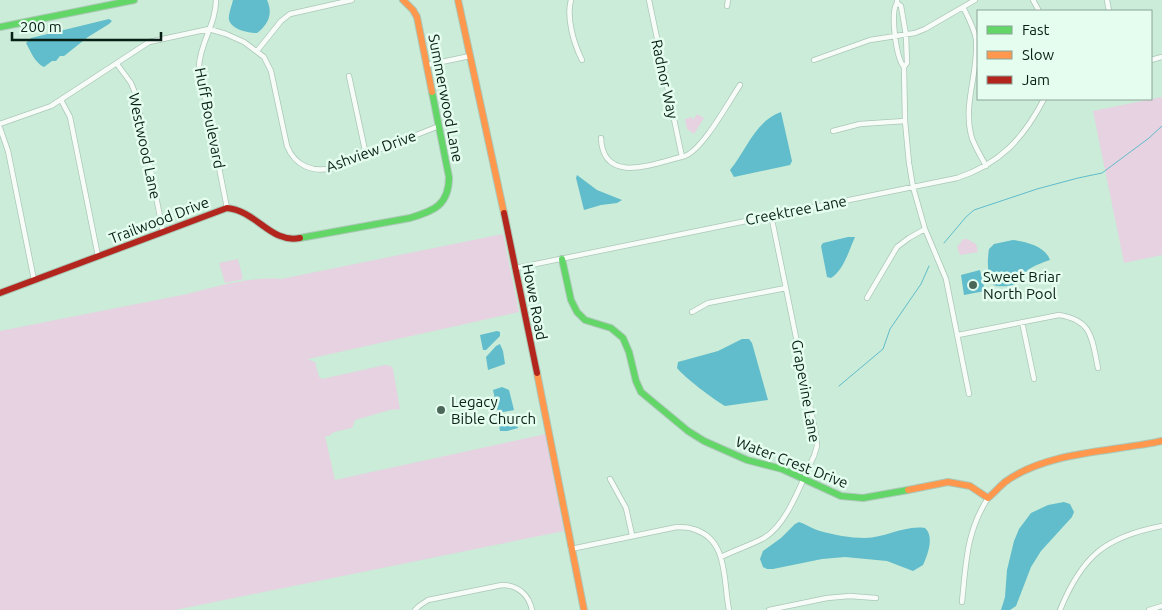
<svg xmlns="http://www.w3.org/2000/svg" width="1162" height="610" font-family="Ubuntu,sans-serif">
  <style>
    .green { fill: #e6d2e0 }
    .water { fill: #61bccb }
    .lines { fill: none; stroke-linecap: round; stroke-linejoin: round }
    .stream { stroke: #61bccb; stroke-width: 1 }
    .street-casing { stroke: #acc7b7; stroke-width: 6 }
    .fast-casing { stroke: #acc7b7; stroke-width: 8 }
    .slow-casing { stroke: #acc7b7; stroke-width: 8 }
    .jam-casing { stroke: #acc7b7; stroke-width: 8 }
    .street { stroke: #f7fcf9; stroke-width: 4.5 }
    .fast { stroke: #63d668; stroke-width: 6 }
    .slow { stroke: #ff974d; stroke-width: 6 }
    .jam { stroke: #b3261e; stroke-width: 6 }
    .poi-dot { fill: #4b6759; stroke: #e5fdef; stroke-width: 2 }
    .labels { text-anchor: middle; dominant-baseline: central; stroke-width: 5; stroke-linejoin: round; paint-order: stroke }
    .street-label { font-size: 15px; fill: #071f14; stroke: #e5fdef }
    .poi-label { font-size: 15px; fill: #071f14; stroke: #e5fdef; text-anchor: start }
  </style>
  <rect width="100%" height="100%" fill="#caecd8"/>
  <path class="green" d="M1162,97V255L1124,263L1093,111Z
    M697,114L704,118L694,134L687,129L685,119L692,117L693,120Z
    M503,234L519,312L308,359L309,360L315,362L319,377L322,379L385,365L391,366L393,369L400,409L390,410L355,420L352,428L334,432L329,436H325L335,480L546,434L564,531L175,610H0V331L187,294C215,287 252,276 281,279Z
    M963,239H967L976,244L978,252L960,255L957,247Z
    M238,259L243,279L225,283L219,263Z"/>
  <path class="water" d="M233,0H267C273,13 269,24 257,33C249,33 232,30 229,20C228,15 232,5 233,0Z
    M109,19L112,21L109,24L88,37L64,56H60L56,61H52L44,67C35,63 31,52 26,43L31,38Z
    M781,112L792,161L790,165L734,177L730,170C746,151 755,121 781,112Z
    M577,175L597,190L622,200L617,203L601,205L584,210L576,178Z
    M848,237H855C849,250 844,270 831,278L827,277L821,246L823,243Z
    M1013,240C1027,242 1045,246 1050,260C1044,262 1033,266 1028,270C1022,276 1028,271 1024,278C1019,286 1001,288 993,285C987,273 987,263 989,249L994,244Z
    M980,270L985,291L964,295L961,275Z
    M497,331L500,332V336L486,350H483L480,335Z
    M742,339H749L752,343L768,400L725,406C713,399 685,378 677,368L678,362L718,351Z
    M500,344L503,351L505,364L488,370L486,357L496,346Z
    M502,387L509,390L514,410L498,413L493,390Z
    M516,415L518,428L507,431H500L498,418Z
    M1064,502L1070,504L1074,512L1072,517L1041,551L1031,567L1016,606L1010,610H1001L1005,597L1007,570L1014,541L1019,529L1031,513L1048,505Z
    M799,522C806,524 812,529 820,531C835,535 849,538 865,538C885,538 904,525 925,528C935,537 927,556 923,565L913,571L887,561L845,557L822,559L773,569H767L763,567L760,559L763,551L781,538L795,524Z"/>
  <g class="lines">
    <path class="stream" d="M944,243L966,217L974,210L1037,189L1078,178L1102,173L1149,138L1162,126
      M839,386L883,349L890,329L921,284L929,266"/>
    <g class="street-casing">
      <path id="street" d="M216,0C216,24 200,43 199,66L227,208
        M571,0C566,18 574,44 582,60
        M649,0L682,157
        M897,0V3C890,12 896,58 904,67
        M1033,0L1039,11
        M1107,0L1109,11
        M897,3L901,6L906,35L907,63L904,67L905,121L909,163L913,187L925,229L946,279L969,394
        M727,6L728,0
        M963,7C968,17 974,28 976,39C979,71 963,103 971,135C974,146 981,156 986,166
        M257,51L281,21L290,14L352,0
        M814,60L870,40L915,33L925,29L975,0
        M1151,60L1162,57
        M117,64L131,83L136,95L163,232
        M427,65L470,56
        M349,76L366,155
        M61,100L70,117L98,256
        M0,124L51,106L149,42L209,29L226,34L244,42L264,57L271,71L287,146C295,166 313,173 333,168L439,126
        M0,128L8,151L34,280
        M833,131L860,124L905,121
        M601,138C603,186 655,163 685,156C703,149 728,103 740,85
        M516,268L957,178C1000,164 1023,139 1044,99
        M867,298L897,247L909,238L925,229
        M692,312L708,303L786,288
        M1022,322L1034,379
        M958,335L1059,315C1093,320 1092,340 1098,368
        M610,479L626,508L632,535
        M571,549L677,527C682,527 688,527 693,529C729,539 723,581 729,610
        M721,557C735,550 751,545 764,538C788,524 802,480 814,456L817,446L816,435L771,215
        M962,602C966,564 966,532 988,498
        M415,610L419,606L428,600L502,585C518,585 529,595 532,610
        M769,610L827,598L850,596L876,598
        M1060,610C1082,556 1105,537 1162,526
        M1149,610L1162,606"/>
    </g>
    <g class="fast-casing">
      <path id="fast" d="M0,27L134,0
        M300,238L410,218C434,211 449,205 449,177L432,92
        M562,259L571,300L577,312L585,320L611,328L623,338L629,352L636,381L641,392L688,431L704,441L747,460L782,469L841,496L863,498L908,490"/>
    </g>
    <g class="slow-casing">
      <path id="slow" d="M403,0L413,10L417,17L432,92
        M458,0L504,213
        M537,373L584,610
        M908,490L948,482L970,486L988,498C994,493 999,487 1005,482C1047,451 1112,452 1162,441"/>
    </g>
    <g class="jam-casing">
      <path id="jam" d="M504,213L537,373
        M0,293L227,208C257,211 271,244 300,238"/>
    </g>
    <use href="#street" class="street"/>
    <use href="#fast" class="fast"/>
    <use href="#slow" class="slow"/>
    <use href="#jam" class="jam"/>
  </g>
  <g class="poi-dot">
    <circle cx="973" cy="285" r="5"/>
    <circle cx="441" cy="410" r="5"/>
  </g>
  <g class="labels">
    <g class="street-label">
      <text transform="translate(665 79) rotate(78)">Radnor Way</text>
      <text transform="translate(446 98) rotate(79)">Summerwood Lane</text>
      <text transform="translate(210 118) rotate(79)">Huff Boulevard</text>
      <text transform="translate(145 146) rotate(78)">Westwood Lane</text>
      <text transform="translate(371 151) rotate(-20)">Ashview Drive</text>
      <text transform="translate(796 210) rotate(-11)">Creektree Lane</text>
      <text transform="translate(159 220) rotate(-21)">Trailwood Drive</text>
      <text transform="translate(535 302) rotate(79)">Howe Road</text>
      <text transform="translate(806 391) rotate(80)">Grapevine Lane</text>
      <text transform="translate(792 462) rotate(21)">Water Crest Drive</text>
    </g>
    <g class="poi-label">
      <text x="983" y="276">Sweet Briar<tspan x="983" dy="17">North Pool</tspan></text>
      <text x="451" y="401">Legacy<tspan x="451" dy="17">Bible Church</tspan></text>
    </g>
  </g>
  <rect x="977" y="10" width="175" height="90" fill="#e5fdef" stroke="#8ca497"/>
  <rect x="987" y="26" width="25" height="8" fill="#63d668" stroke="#8ca497"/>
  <text x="1022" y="35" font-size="15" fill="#071f14">Fast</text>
  <rect x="987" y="51" width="25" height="8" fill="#ff974d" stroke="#8ca497"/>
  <text x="1022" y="60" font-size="15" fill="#071f14">Slow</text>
  <rect x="987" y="76" width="25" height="8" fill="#b3261e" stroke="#8ca497"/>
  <text x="1022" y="85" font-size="15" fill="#071f14">Jam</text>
  <path d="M12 32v8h149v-8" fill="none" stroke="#071f14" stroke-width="2.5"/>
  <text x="20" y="32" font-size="15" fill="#071f14" stroke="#e5fdef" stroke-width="4" paint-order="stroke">200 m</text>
</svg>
